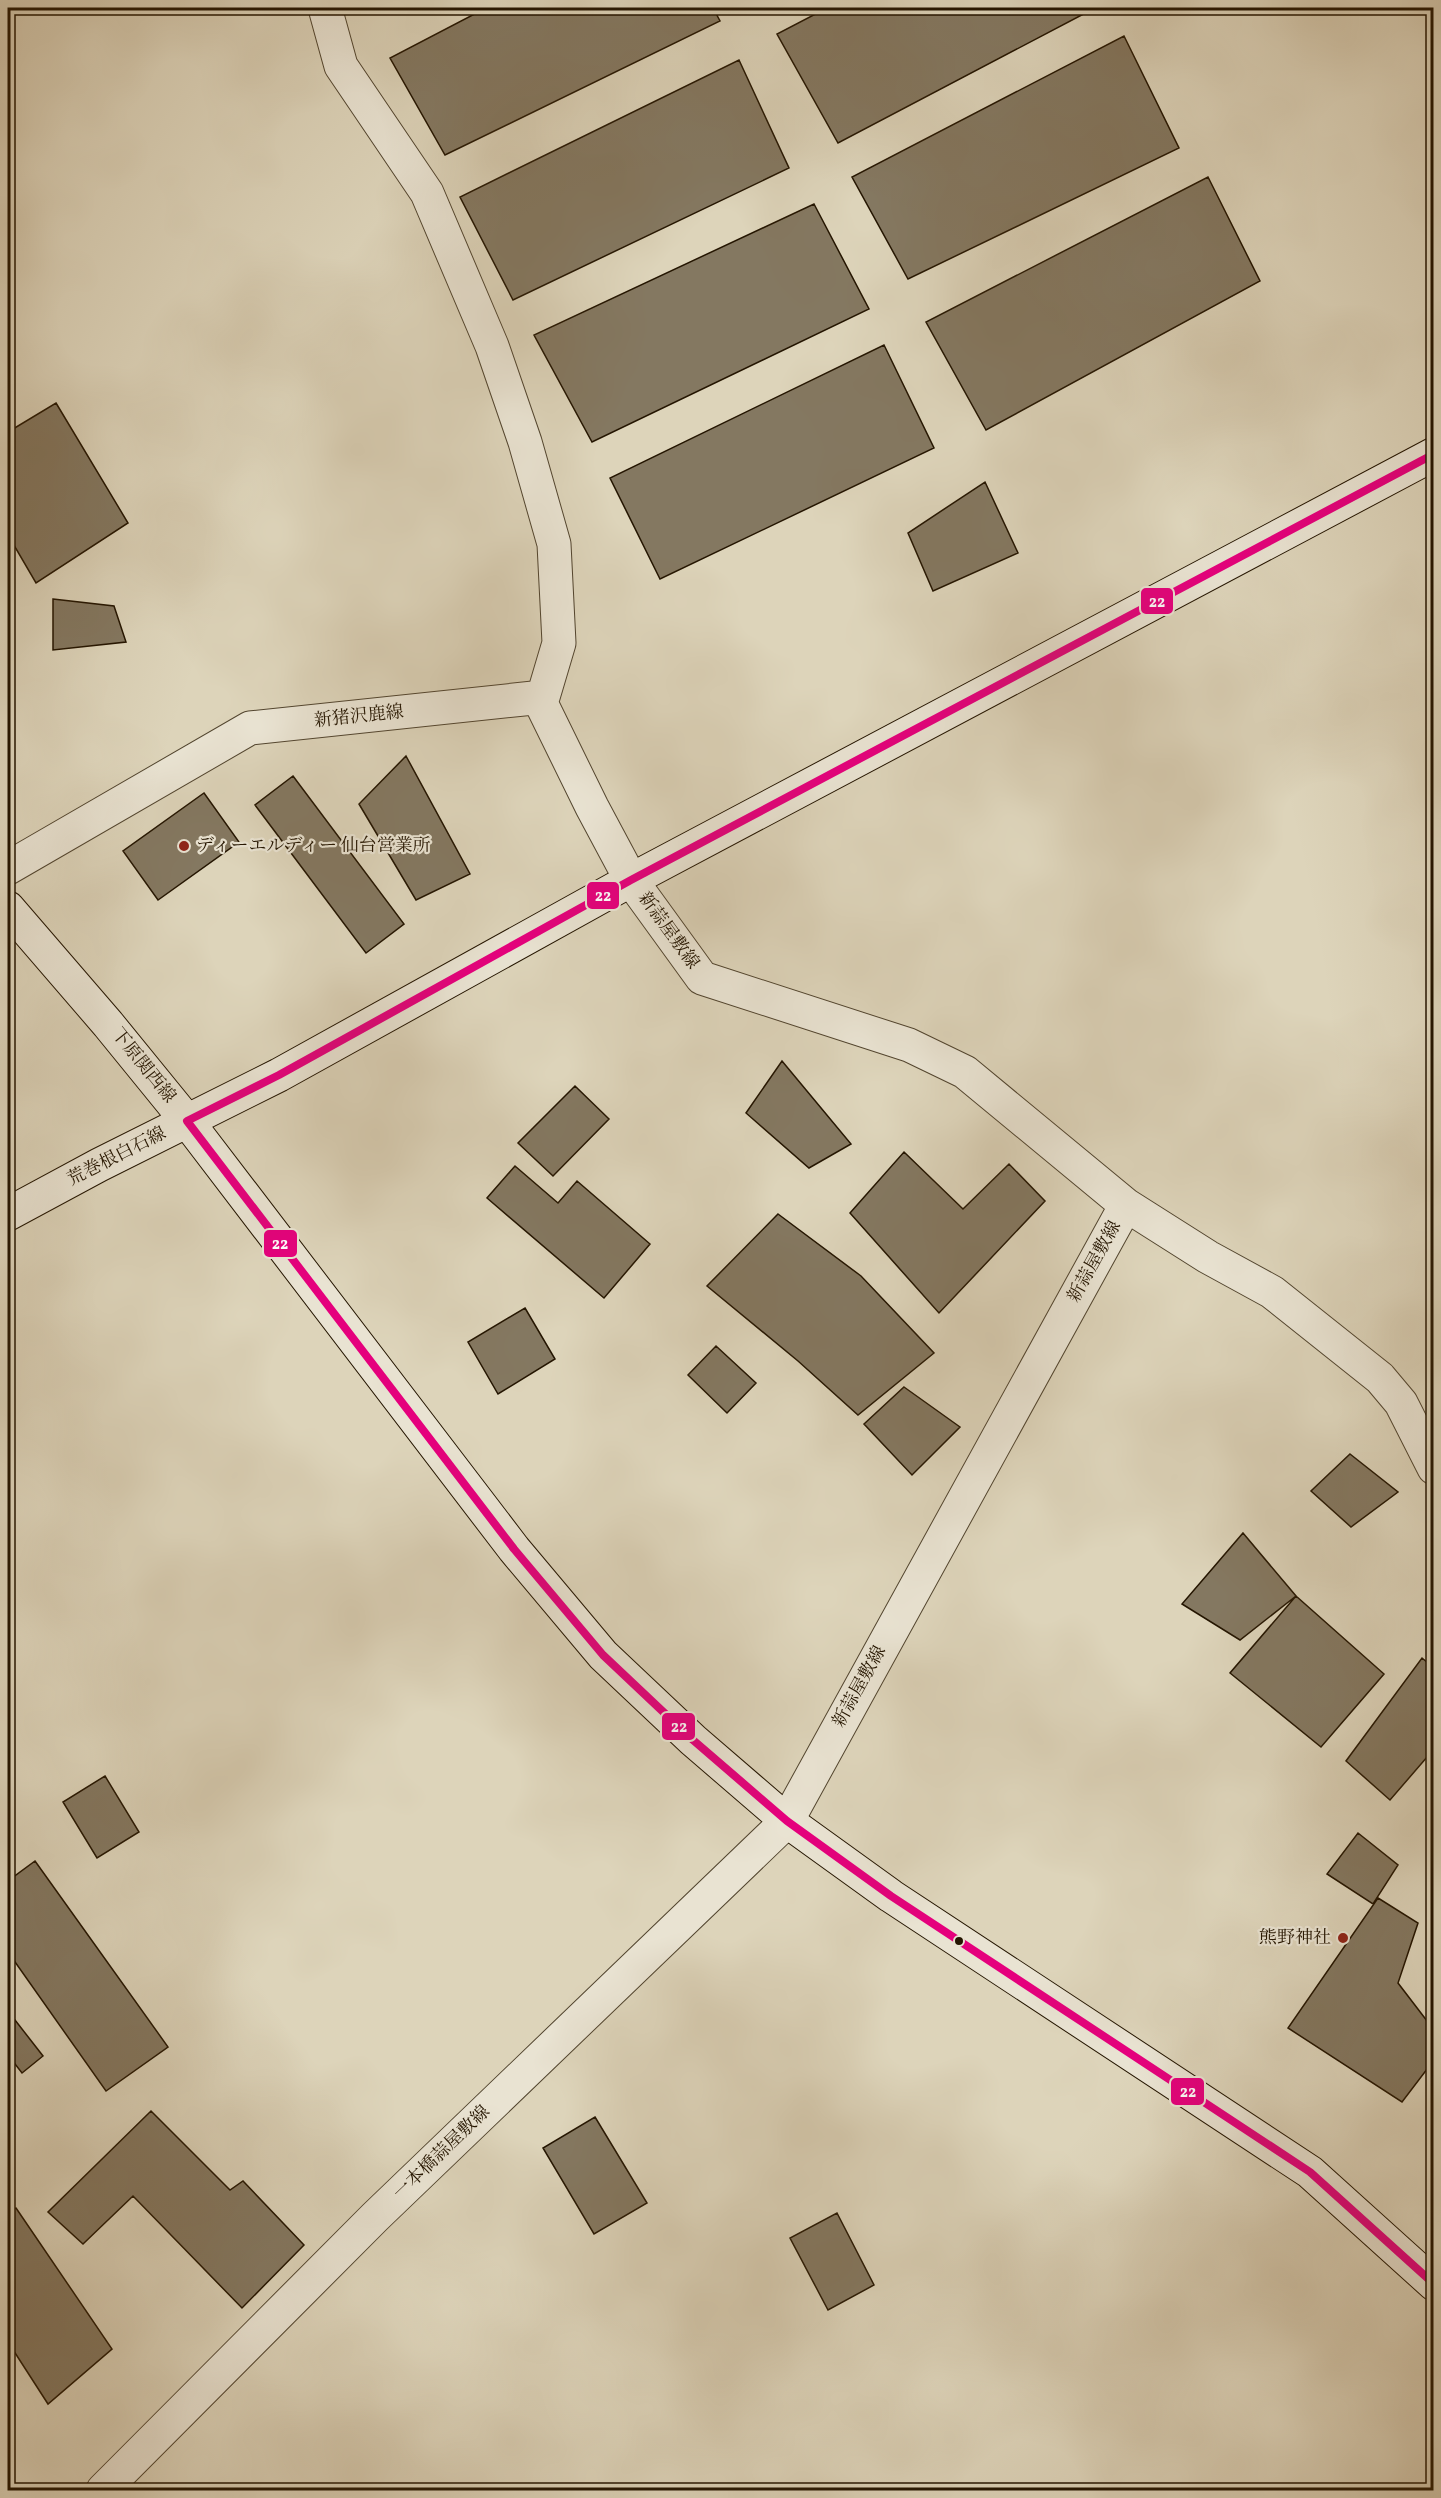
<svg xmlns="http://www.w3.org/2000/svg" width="1441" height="2498" font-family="Vollkorn,'Noto Serif JP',serif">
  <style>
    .building { fill: #847861; stroke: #241501; stroke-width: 1.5 }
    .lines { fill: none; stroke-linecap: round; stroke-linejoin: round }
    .street-casing { stroke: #52452f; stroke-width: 35 }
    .secondary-casing { stroke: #241501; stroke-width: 35 }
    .street { stroke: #e9e3d2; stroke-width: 33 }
    .secondary { stroke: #e9e3d2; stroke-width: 33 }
    .bus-1-casing { stroke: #e9e3d2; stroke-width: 12 }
    .bus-1 { stroke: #e5007d; stroke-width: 8 }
    .poi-dot { fill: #8f2418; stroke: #e9e3d2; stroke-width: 2 }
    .bus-dot { fill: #241501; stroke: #e9e3d2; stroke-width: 2 }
    .labels { text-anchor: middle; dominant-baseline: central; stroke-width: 4.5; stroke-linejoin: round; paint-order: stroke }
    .street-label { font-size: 18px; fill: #241501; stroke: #e9e3d2 }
    .poi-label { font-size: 18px; fill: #241501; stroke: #e9e3d2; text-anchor: start }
    .line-badge { stroke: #e9e3d2; stroke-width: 2 }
    .badge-label { font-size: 16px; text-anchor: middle; font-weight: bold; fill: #fff }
  </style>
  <rect width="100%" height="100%" fill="#ddd4ba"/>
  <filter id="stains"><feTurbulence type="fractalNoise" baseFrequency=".00333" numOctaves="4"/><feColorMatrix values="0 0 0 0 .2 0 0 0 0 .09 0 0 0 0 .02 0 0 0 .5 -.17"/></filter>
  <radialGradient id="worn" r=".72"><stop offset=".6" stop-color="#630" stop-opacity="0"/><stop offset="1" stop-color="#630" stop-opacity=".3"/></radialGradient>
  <path class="building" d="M486,8H713L720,21L445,155L390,58Z
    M827,8H1095L838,143L777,34Z
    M1124,36L1179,148L908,279L852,177Z
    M739,60L789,168L513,300L460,197Z
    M1208,177L1260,281L986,430L926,322Z
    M814,204L869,309L592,442L534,335Z
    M884,345L934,448L660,579L610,478Z
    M56,403L128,523L36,583L8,535V432Z
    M985,482L1018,553L933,591L908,533Z
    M53,599L114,606L126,642L53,650Z
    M406,756L470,874L416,900L359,804Z
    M293,776L404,924L366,953L255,805Z
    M204,793L239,842L158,900L123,851Z
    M782,1061L851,1144L809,1168L746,1113Z
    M575,1086L609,1119L553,1176L518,1143Z
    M904,1152L963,1209L1009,1164L1045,1201L939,1313L850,1213Z
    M515,1166L558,1203L577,1181L650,1244L604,1298L487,1198Z
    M778,1214L861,1276L934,1353L858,1415L798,1361L707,1286Z
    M525,1308L555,1359L498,1394L468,1342Z
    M716,1346L756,1383L727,1413L688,1375Z
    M904,1387L960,1427L912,1475L864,1424Z
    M1350,1454L1398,1492L1351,1527L1311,1491Z
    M1243,1533L1296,1596L1240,1640L1182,1604Z
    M1296,1596L1384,1674L1321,1747L1230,1673Z
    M1422,1658L1434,1668V1749L1390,1800L1346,1761Z
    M105,1776L139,1832L97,1858L63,1802Z
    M1358,1833L1398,1865L1373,1904L1327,1874Z
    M35,1861L168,2047L106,2091L8,1952V1881Z
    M1378,1898L1418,1923L1398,1983L1434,2030V2060L1402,2102L1288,2028Z
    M15,2020L43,2056L22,2073L8,2055V2025Z
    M151,2111L230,2190L243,2181L304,2245L242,2308L133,2196L83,2244L48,2212Z
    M595,2117L647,2203L594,2234L543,2148Z
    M16,2208L112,2349L48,2404L8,2342V2210Z
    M837,2213L874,2285L828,2310L790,2238Z"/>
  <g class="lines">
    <g class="street-casing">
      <path id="street" d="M325,8L341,66L427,193L492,346L525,442L554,544L559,643L543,697
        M8,868L250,728L543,697L541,703L592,807L631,880L702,978L909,1045L965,1072L1126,1205L787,1821L375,2217L103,2490
        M1126,1205L1208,1257L1272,1292L1380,1378L1401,1403L1434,1468"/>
    </g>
    <g class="secondary-casing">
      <path id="secondary" d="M8,908L108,1024L187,1121L514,1549L603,1655L693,1740L787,1821L891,1896L1310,2172L1434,2284
        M8,1214L99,1165L279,1075L631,880L1434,454"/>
    </g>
    <use href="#street" class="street"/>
    <use href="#secondary" class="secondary"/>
    <g class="bus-1-casing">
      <path id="bus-1" d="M1434,454L631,880L279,1075L187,1121L514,1549L603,1655L693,1740L787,1821L891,1896L1310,2172L1434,2284"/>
    </g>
    <use href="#bus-1" class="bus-1"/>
  </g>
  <g class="poi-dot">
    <circle cx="184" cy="846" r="6"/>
    <circle cx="1343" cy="1938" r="6"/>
  </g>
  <circle class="bus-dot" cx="959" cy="1941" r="5"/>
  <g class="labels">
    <g class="street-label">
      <text transform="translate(359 717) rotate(-6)">新猪沢鹿線</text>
      <text transform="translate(668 931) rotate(54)">新蒜屋敷線</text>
      <text transform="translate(143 1066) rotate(51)">下原関西線</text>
      <text transform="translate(117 1157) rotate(-27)">荒巻根白石線</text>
      <text transform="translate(1095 1262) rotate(-61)">新蒜屋敷線</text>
      <text transform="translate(860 1687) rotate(-61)">新蒜屋敷線</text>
      <text transform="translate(442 2153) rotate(-44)">一本橋蒜屋敷線</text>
    </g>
    <g class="poi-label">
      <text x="196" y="846">ディーエルディー 仙台営業所</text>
      <text x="1331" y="1938" text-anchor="end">熊野神社</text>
    </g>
  </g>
  <g class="line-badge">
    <rect x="1140" y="587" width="34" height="28" rx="6" fill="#e5007d"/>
    <rect x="586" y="881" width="34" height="29" rx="6" fill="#e5007d"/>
    <rect x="263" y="1229" width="35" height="29" rx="6" fill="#e5007d"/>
    <rect x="661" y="1712" width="35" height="29" rx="6" fill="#e5007d"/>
    <rect x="1170" y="2077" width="35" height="29" rx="6" fill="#e5007d"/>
  </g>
  <g class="badge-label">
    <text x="1157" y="607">22</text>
    <text x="603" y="901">22</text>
    <text x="280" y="1249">22</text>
    <text x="679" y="1732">22</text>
    <text x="1188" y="2097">22</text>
  </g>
  <rect width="1441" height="2498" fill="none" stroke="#ddd4ba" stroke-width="30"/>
  <rect x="9" y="9" width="1423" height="2480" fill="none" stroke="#241501" stroke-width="3"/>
  <rect x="15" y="15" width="1411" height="2468" fill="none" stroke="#241501" stroke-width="1.5"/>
  <rect width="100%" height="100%" filter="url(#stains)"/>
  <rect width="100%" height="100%" fill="url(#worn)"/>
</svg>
